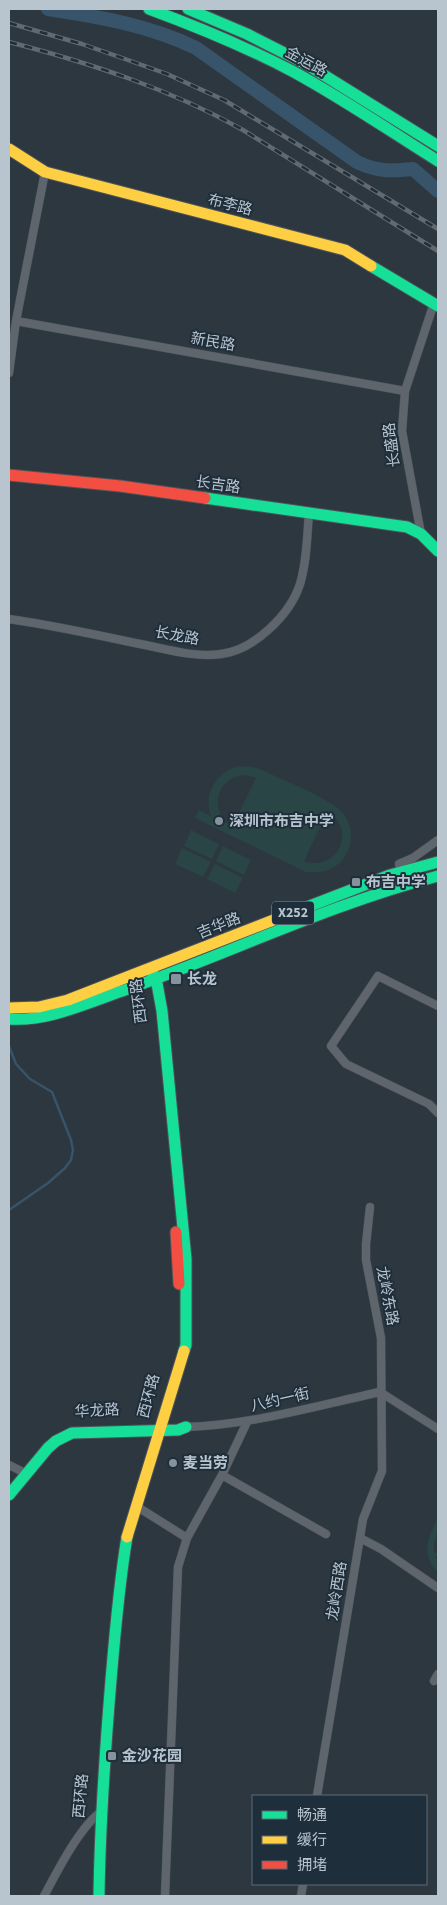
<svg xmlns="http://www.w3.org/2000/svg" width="447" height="1905" font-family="'Source Sans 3','Noto Sans SC',sans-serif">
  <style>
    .green { fill: #294545; fill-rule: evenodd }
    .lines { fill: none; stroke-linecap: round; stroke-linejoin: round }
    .stream { stroke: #37546a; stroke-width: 2.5 }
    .river { stroke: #37546a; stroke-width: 14 }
    .street-casing { stroke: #4c5359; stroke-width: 9 }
    .fast-casing { stroke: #4c5359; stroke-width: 13 }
    .slow-casing { stroke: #4c5359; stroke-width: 13 }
    .jam-casing { stroke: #4c5359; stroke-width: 13 }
    .street { stroke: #5e656c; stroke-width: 8 }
    .fast { stroke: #16e098; stroke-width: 11 }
    .slow { stroke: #ffcf43; stroke-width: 11 }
    .jam { stroke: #f24e42; stroke-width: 11 }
    .rail-casing { stroke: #626970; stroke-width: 4.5 }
    .rail { stroke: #1f2e3b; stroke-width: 2.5; stroke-dasharray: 8; stroke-linecap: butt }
    .poi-dot { fill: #87939c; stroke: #1f2e3b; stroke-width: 2 }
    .labels { text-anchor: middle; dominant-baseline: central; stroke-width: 4; stroke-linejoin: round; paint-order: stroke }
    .shield { fill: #1f2e3b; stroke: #8a97a2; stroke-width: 1 }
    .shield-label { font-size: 14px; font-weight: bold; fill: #b8c4ce }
    .street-label { font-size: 15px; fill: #b8c4ce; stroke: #1f2e3b }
    .poi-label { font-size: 15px; font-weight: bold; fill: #b8c4ce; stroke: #1f2e3b; text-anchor: start }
  </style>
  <rect width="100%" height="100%" fill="#2d373f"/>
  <path class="green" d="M238,766L253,767L260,769C278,778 329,798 342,812C353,824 354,844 344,858C335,870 321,874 306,872L195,818L199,810L211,816C203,793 216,773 238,766ZM245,775L256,778L232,827C208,811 216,777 245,775ZM327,812C358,829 337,873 304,861Z
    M191,830L219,844L212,859L184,846Z
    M223,846L251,860L244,875L216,861Z
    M182,848L211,862L203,877L175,864Z
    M215,864L243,878L235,893L207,879Z
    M438,1518C438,1522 439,1527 438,1530C436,1539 432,1545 435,1554L438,1549V1557L435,1556L438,1562V1572C420,1556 428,1536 438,1518Z"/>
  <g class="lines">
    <path class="stream" d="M9,1046L16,1064L30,1079L52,1092L71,1140L73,1150L71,1160L65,1168L48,1183L9,1210"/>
    <path class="river" d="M48,9C99,17 149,25 196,48L357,162C378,172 391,171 413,169L438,191"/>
    <g class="street-casing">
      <path id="street" d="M16,321L405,391
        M9,373L16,321L45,172
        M421,534L402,431L405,391L434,303
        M9,619C51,625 93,634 135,643C163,648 192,658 221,654C254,650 290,615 300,584C307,561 307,536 309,513
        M401,872L399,864L413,858L438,840
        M438,1006L378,976L331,1046L346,1064L429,1104L438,1113
        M380,1392L438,1429
        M186,1427C251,1425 316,1406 380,1392
        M9,1465L21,1471
        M222,1475L326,1534
        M136,1506L187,1538
        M360,1538L381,1549L438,1588
        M434,1681L438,1674
        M317,1796L363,1519L382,1471L381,1338L366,1260V1244L370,1207
        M44,1896C57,1872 80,1826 102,1811
        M165,1896L178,1567L187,1538L222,1475L247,1422
        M301,1896L303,1884"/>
    </g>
    <g class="fast-casing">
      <path id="fast" d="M149,9C198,27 246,47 292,71C342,98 390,131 438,161
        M188,9L247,34L306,64L438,146
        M371,266L438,306
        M205,498L407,527L421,534L438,551
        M289,914L390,875L438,862
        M151,971L156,978L162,1011L186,1259V1345L184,1351
        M9,1019C47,1022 87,1003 122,991C228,954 330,904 438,876
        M9,1495L48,1448L56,1441L72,1433L178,1430L186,1427
        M99,1896C100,1824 105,1752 111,1680C115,1632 119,1584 127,1537"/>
    </g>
    <g class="slow-casing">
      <path id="slow" d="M9,149L45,172L345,250L371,266
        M9,1008L39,1007L68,1000L289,914
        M127,1537L184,1351"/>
    </g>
    <g class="jam-casing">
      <path id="jam" d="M9,475L120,486L205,498
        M176,1232L179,1284"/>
    </g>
    <use href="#street" class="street"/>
    <use href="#fast" class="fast"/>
    <use href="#slow" class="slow"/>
    <use href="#jam" class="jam"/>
    <g class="rail-casing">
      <path id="rail" d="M9,23L82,44L125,59L167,74L224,100L438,229
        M9,42C90,63 170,89 243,130L438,251"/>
    </g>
    <use href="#rail" class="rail"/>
  </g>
  <g class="poi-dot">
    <circle cx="219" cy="821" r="5"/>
    <rect x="351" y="877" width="10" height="10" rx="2.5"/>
    <rect x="170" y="973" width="12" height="12" rx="2.5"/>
    <circle cx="173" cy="1463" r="5"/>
    <rect x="107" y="1751" width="10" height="10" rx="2.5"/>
  </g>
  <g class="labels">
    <rect class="shield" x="272" y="901.5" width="42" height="23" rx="4"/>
    <g class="shield-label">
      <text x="293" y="913">X252</text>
    </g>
    <g class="street-label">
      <text transform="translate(306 62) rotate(29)">金运路</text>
      <text transform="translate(230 205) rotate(14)">布李路</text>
      <text transform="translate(213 342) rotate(10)">新民路</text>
      <text transform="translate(392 445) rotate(-97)">长盛路</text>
      <text transform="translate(218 485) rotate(8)">长吉路</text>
      <text transform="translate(177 636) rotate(10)">长龙路</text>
      <text transform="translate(219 926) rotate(-22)">吉华路</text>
      <text transform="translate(139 1001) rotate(-97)">西环路</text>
      <text transform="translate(387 1296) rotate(79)">龙岭东路</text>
      <text transform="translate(149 1396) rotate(-75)">西环路</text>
      <text transform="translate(280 1400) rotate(-13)">八约一街</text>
      <text transform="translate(97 1411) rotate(-3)">华龙路</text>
      <text transform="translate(337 1591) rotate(-81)">龙岭西路</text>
      <text transform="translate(81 1796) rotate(-85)">西环路</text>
    </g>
    <g class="poi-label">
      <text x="229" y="821">深圳市布吉中学</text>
      <text x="366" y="882">布吉中学</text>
      <text x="187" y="979">长龙</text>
      <text x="183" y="1463">麦当劳</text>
      <text x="122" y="1756">金沙花园</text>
    </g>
  </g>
  <rect width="447" height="1905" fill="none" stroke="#b8c4ce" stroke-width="20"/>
  <rect x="252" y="1795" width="175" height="90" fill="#1f2e3b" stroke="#5c6a76"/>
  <rect x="262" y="1811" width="25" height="8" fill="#16e098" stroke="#5c6a76"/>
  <text x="297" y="1820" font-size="15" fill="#b8c4ce">畅通</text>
  <rect x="262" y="1836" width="25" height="8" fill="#ffcf43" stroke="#5c6a76"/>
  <text x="297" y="1845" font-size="15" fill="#b8c4ce">缓行</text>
  <rect x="262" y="1861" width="25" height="8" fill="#f24e42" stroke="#5c6a76"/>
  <text x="297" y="1870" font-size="15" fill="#b8c4ce">拥堵</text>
</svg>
